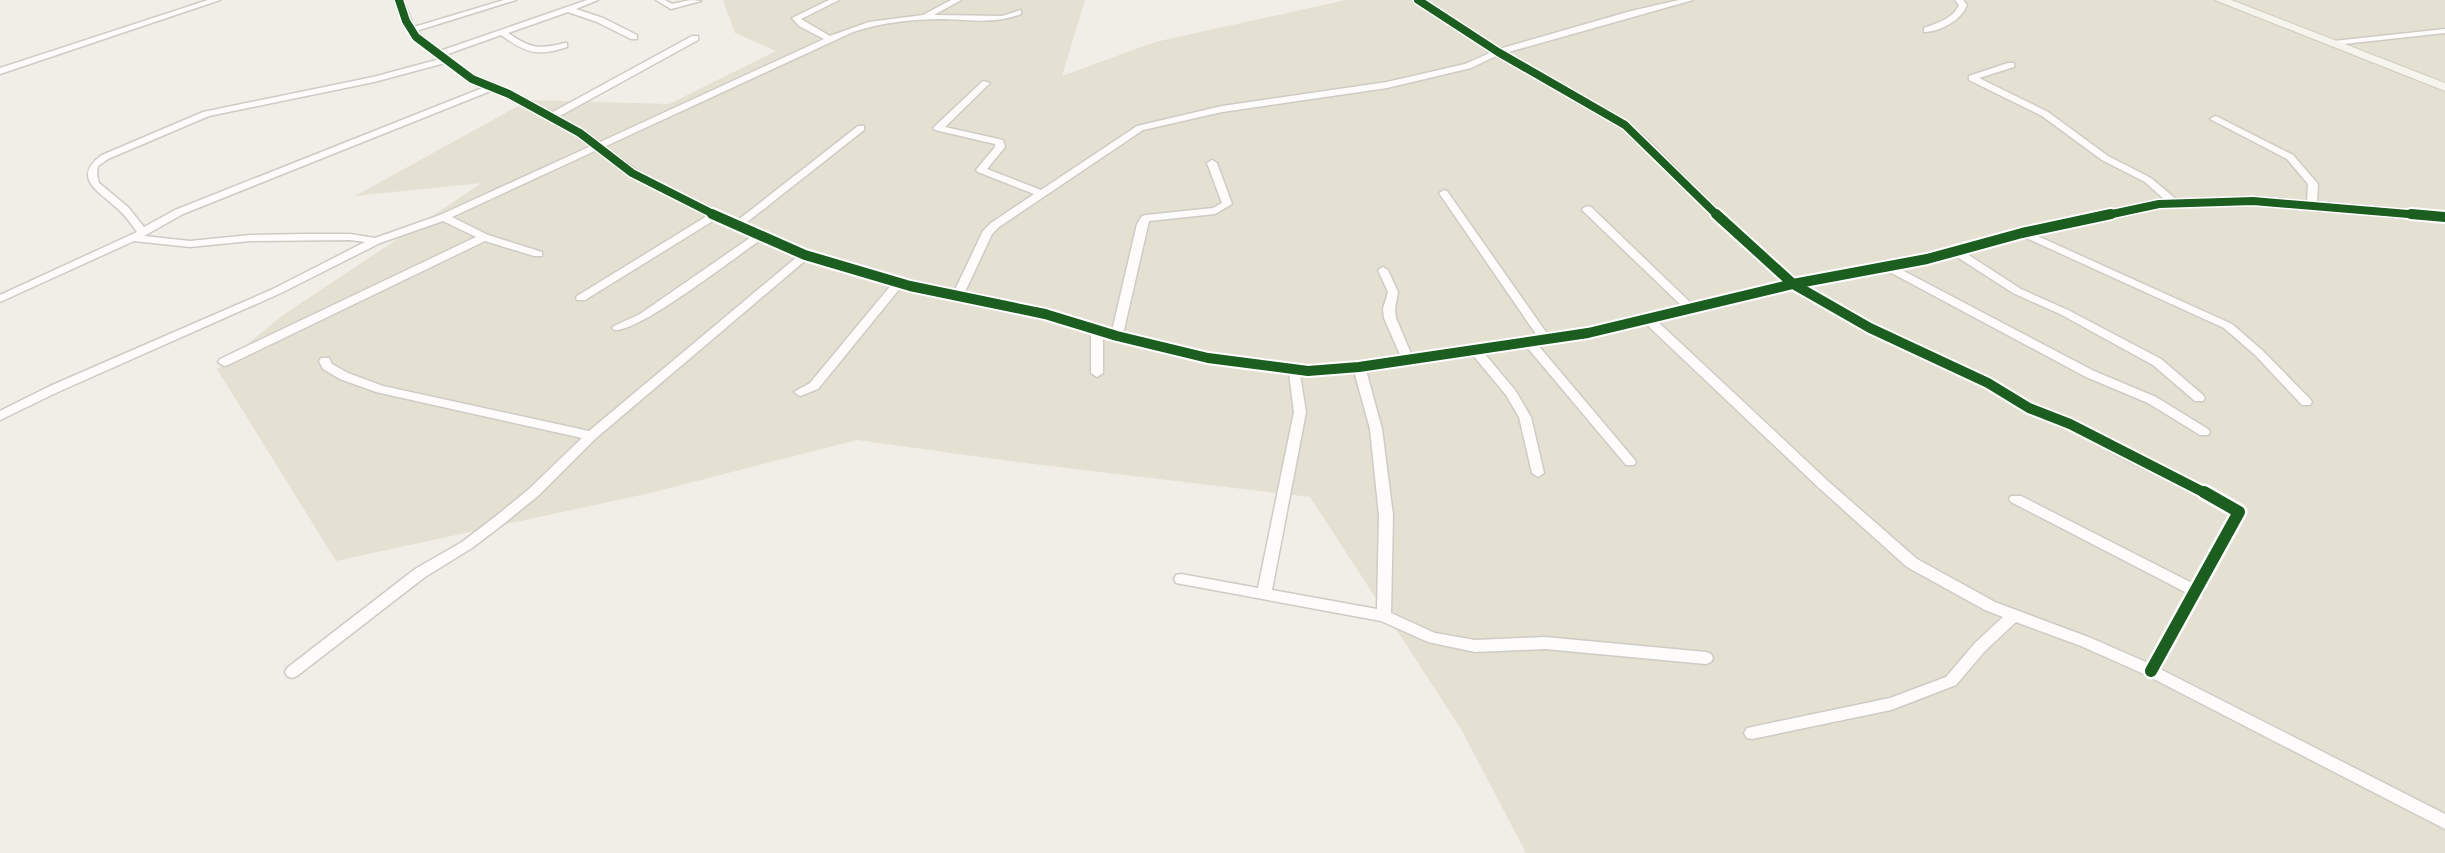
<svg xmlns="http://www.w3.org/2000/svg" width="2445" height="853" font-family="'Source Sans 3',sans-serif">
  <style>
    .residential { fill: #e4e1d3 }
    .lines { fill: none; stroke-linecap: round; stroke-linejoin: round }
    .street-casing { stroke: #cecbc4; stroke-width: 3 }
    .secondary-casing { stroke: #cfccbc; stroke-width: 2 }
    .street { fill: #fdfcfb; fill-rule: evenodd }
    .secondary { fill: #f6f5ed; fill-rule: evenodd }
    .cycleway-far2-casing { stroke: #fff; stroke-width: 11 }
    .cycleway-far1-casing { stroke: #fff; stroke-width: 14 }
    .cycleway-casing { stroke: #fff; stroke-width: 17 }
    .cycleway-far2 { stroke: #1b5e20; stroke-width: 8 }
    .cycleway-far1 { stroke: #1b5e20; stroke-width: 10 }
    .cycleway { stroke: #1b5e20; stroke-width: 12 }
  </style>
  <rect width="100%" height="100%" fill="#f0eee6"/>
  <path class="residential" d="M723,0H1085L1062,76L1155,42L1346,0H2445V853H1526L1461,729L1310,497L1017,462L857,440L650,493L336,561L217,369L283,315L482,183L355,196L529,100L669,104L776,51L735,33Z"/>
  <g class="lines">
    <g class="street-casing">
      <path id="street" d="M208,0H220L0,74V68Z
        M395,0H403L414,27L504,0H516L416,31L440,51L587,0H598L576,9L603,18L637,35V39H631L597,22L568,12L508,33C530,48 538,50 564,43H567V47C538,57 526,53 501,35L445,55L475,77L512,92L551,113L692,36H698V40L558,117L583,131L598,143L824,39L799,26L792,18L829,0H839L801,19L830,36L869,22L923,15L951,0H961L934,15L1002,16L1021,10V14C995,24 972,20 945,19C913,19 883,22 853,32L604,147C645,178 690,203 738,220L858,126H864V130L746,223L809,253L912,283L954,292L983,231L991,223L1034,194L978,172L976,170L995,147V144L935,130L933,128L983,81L990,83L945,127L1003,140L1005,147L987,169L1041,190L1137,126L1222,106L1387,82L1465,64L1492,52L1414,0H1423L1499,49L1631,11L1679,0H1693L1505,53L1628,123L1648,140L1730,222L1795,280L1926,256L2022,230L2166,201L2145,182L2102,160L2042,116L1969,80V76L2008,63H2014V67L1979,78L2048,112L2108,156L2151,178L2177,200L2253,198L2307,203L2308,184L2287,159L2210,119L2215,116L2218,117L2293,155L2318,184L2317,203L2445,214V220L2253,204L2159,207L2033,234L2232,324L2263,351L2310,399L2312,402L2310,405H2302L2255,355L2224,328L2022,236L1964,252L2021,289L2068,310L2161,359L2203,395L2205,398L2203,401H2195L2153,365L2060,314L2013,293L1954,255L1898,268L2094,371L2156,397L2208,429L2210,432L2208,435H2200L2148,403L2086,377L1886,270L1803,285L1874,326L1992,380L2033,405L2074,421L2136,455L2235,502L2246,512L2203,590L2204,592L2199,597L2160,669L2445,814V829L2146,675L2081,646L2016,622L1985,651L1956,685L1891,710L1752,739L1747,738L1744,733L1747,728L1752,727L1890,698L1946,677L1975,643L2003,617L1985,610L1907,567L1819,488L1645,323L1588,336L1537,344L1634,459L1636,462L1634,465H1626L1526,346L1483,352L1515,390L1531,417L1544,473L1538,477L1532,473L1519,417L1506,395L1472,354L1366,370L1382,429L1393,515L1391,613L1435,633L1475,640L1545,637L1706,652L1711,654L1713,658L1711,662L1706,664L1545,649L1475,652L1428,642L1381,621L1176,583L1174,579L1176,575L1181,574L1258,588L1294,412L1289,373L1208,362L1103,335V373L1097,377L1091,373V332L1043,317L961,300L957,301L952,298L901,287L818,389L800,396L794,392L810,383L892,284L807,259L595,439L539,495L506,522L472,548L425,577L297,676L292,678L287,676L285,672L287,668L415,569L462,542L496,516L529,489L582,438L376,392L340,379L323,369L319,361L321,358H329L332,364L348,373L383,386L589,431L798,256L762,239C736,256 639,333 614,330L612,328L614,326L640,314L754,235L716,219L585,300H577L576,298L577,296L707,216L629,175L597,150L452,217L488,235L542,252V256H534L485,241L228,365L224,366L218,362L220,359L476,237L443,221L380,243L281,293L58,392L0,420V411L50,386L273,289L365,242L350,240L250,241L190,247L134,241L0,302V295L137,232C131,224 126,216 119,210C100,192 70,178 102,155L203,112L373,77L440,59C413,39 406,33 395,0ZM1498,55L1622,127L1642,144L1722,226L1785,283L1693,305L1591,207L1587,206L1582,209L1583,211L1683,307L1588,330L1548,335L1447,191L1444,190L1439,193L1538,337L1412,356L1396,318L1395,309L1398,292L1388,270L1383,267L1378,270L1388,292L1383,309L1384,318L1401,357L1359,363L1308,367L1278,365L1208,354L1123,334L1149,221L1215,214L1232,204L1217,163L1212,160L1207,163L1222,203L1213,208L1146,215L1142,216L1137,224L1112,331L1049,312L964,294L992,234L999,227L1143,130L1222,112L1387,88L1471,68ZM445,63L469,81L485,87L175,210L144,227L128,207L99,183L97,174L98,166L108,159L209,116L374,82ZM493,90L577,135L591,146L440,215L375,238L350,234H302L250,235L190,241L144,236L183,214ZM1791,288L1866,330L1984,386L2025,411L2066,427L2128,461L2225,508L2232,513L2192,583L2021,496H2011L2009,499L2011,502L2187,593L2148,663L2091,638L1995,602L1917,559L1829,482L1656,320ZM1354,371L1370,429L1379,515L1377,609L1272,590L1306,412L1300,374Z
        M656,0H665L672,4L691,0L701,1L671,9Z
        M1955,0H1963L1967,5C1962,20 1939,32 1924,32V28C1937,23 1953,19 1959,5Z
        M2445,29V33L2334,45L2330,43L2334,41Z"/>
    </g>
    <g class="secondary-casing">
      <path id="secondary" d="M2215,0H2231L2445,83V91Z"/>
    </g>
    <use href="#street" class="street"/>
    <use href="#secondary" class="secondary"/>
    <g class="cycleway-far2-casing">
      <path id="cycleway-far2" d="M399,0L406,21L416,37L472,79L509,94L580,133L632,173L717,216
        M1418,0L1498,52L1625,125L1718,216
        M2103,216L2159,204L2253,201L2432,216"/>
    </g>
    <g class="cycleway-far1-casing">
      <path id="cycleway-far1" d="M712,214L805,255L910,286L1045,314L1117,336L1208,358L1308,371L1359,367L1588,333L1793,284L1927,259L2022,233L2111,214
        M1716,214L1793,284L1870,328L1988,383L2029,408L2070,424L2207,494
        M2411,214L2445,217"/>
    </g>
    <g class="cycleway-casing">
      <path id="cycleway" d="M2151,671L2239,512L2204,492"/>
    </g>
    <use href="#cycleway-far2" class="cycleway-far2"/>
    <use href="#cycleway-far1" class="cycleway-far1"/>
    <use href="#cycleway" class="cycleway"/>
  </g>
</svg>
